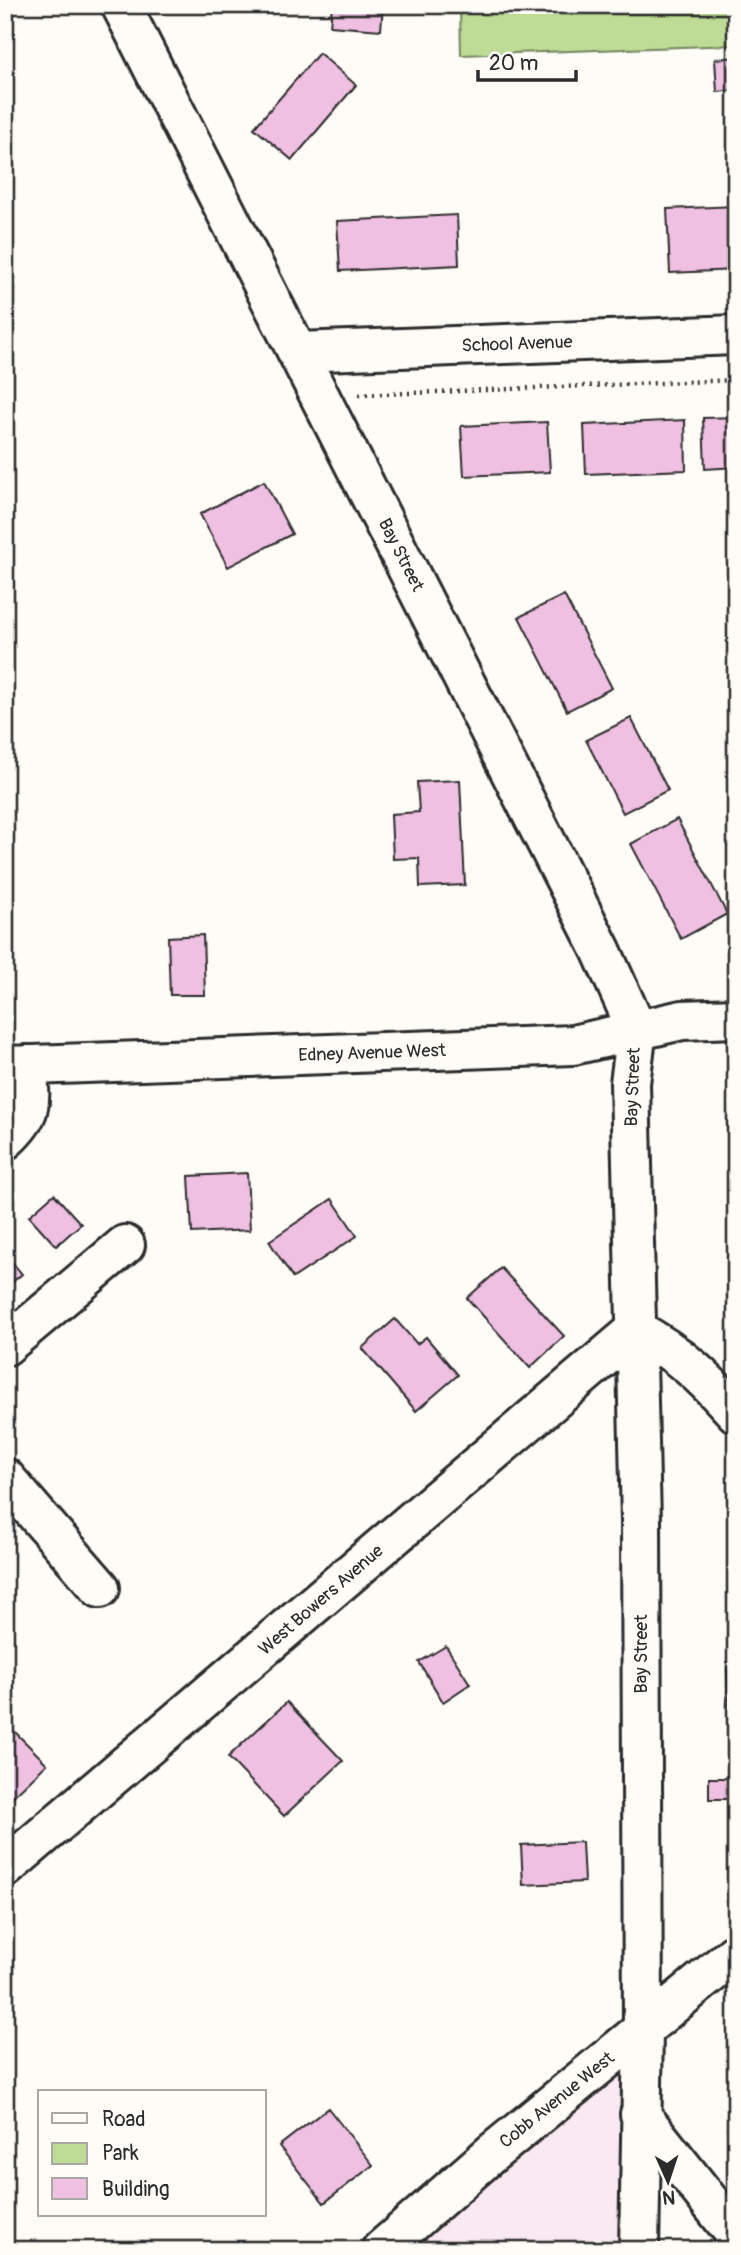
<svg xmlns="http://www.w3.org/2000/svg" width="741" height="2255" font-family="Pangolin,sans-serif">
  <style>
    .built { fill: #f9eaf1 }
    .green { fill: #bedc95; stroke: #748460; stroke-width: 2 }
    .building { fill: #efc0e2; stroke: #2b2b2b; stroke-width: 2 }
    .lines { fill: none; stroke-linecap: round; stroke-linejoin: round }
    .minor-casing { stroke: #2b2b2b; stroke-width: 44 }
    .path { stroke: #2b2b2b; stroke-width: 4.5; stroke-dasharray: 2 5; stroke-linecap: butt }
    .minor { stroke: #fdfcf7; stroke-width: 38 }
    .labels { text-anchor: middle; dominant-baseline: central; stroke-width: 7; stroke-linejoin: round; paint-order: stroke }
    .street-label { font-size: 18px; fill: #2b2b2b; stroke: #fdfcf7 }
  </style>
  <rect width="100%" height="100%" fill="#fdfcf7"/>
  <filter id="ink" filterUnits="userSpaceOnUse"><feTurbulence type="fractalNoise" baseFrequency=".0143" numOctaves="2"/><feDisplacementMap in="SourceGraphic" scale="14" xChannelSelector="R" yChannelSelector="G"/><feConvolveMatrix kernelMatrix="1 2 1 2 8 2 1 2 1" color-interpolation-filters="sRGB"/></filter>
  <g filter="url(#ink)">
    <path class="built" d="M625,2069L624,2105L617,2113L623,2122V2250H409L500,2169Z"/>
    <path class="green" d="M460,5H736V45L461,55Z"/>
    <path class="building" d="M332,5H383L381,30L330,26Z
      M319,53L356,85L292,160L254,128Z
      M736,57V90L717,92L715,59Z
      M736,206V270L670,273L667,209Z
      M457,215L459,265L340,271L337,221Z
      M736,417V467L705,469L703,418Z
      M685,420L686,470L586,474L584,425Z
      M547,422L550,472L464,476L461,426Z
      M264,481L292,534L228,567L200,514Z
      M564,595L612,688L567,711L519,617Z
      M631,718L668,790L623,813L586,740Z
      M460,780L465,885L420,887L419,858L393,859L391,814L419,812L417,782Z
      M677,819L727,914L681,939L631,844Z
      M203,935L205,995H170L168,937Z
      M247,1173L250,1230L192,1233L189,1176Z
      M54,1194L81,1224L56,1246L29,1216Z
      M332,1199L357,1236L293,1278L269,1241Z
      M5,1254L22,1274L5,1288Z
      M501,1268L564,1336L530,1368L467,1298Z
      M395,1319L417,1344L426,1337L458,1375L416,1411L362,1348Z
      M446,1646L470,1684L443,1702L419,1662Z
      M736,1667V1744H731L727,1668Z
      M287,1702L343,1761L284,1816L228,1757Z
      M5,1722L47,1764L5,1804Z
      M709,1778H736V1799H709Z
      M582,1842L584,1882L523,1885L521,1845Z
      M328,2108L373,2165L324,2203L279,2146Z"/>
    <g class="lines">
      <g class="minor-casing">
        <path id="minor" d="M121,5L601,950L637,1030L630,1083L641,1521L643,2031L639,2250
          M298,352L736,335
          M5,1066L573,1045L682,1020L736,1018
          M5,1140C35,1113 30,1101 27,1065
          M5,1346L125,1245
          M5,1478L100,1588
          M5,1868L636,1330C680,1354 704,1377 736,1413
          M640,2114L736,2235
          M381,2250L491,2154L736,1953"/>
      </g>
      <path class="path" d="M359,395L736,380"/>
      <use href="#minor" class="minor"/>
    </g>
  </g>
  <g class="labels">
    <g class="street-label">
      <text transform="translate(517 344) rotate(-2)">School Avenue</text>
      <text transform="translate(401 555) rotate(63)">Bay Street</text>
      <text transform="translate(372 1053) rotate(-2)">Edney Avenue West</text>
      <text transform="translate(633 1087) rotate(-88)">Bay Street</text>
      <text transform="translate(321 1600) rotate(-41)">West Bowers Avenue</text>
      <text transform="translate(641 1654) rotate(-90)">Bay Street</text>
      <text transform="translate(557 2100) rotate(-39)">Cobb Avenue West</text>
    </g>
  </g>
  <rect width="741" height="2255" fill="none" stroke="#fdfcf7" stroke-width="28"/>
  <rect x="14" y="14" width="713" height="2227" fill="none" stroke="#2b2b2b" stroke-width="2.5" filter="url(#ink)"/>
  <rect x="38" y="2090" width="228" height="126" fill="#fdfcf7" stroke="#a9a8a5" stroke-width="2"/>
  <rect x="52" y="2113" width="35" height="10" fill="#fdfcf7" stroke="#a9a8a5" stroke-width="2"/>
  <text x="102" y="2126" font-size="21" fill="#2b2b2b">Road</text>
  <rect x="52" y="2143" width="35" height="21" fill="#bedc95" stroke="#a9a8a5" stroke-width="2"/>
  <text x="102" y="2160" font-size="21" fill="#2b2b2b">Park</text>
  <rect x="52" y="2178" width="35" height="21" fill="#efc0e2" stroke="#a9a8a5" stroke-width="2"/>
  <text x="102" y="2196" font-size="21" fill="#2b2b2b">Building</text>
  <g transform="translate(668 2181) rotate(177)" stroke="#fdfcf7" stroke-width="5" paint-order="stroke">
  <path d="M0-5L12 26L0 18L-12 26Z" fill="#2b2b2b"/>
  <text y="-10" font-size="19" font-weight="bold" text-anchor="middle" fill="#2b2b2b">N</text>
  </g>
  <path d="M478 70v10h98v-10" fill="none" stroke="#2b2b2b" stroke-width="3.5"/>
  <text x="489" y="70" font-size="21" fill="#2b2b2b" stroke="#fdfcf7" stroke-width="5" paint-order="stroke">20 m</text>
</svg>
